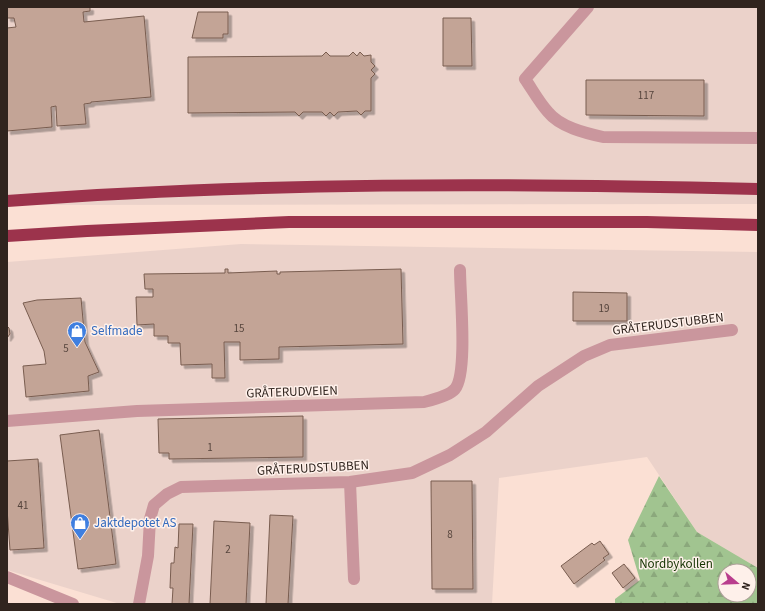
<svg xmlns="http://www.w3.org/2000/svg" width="765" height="611" font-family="'Source Sans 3',sans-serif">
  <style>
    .commercial { fill: #ebd2ca }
    .forest { fill: url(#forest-firs); fill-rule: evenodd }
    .building { fill: #c3a496; stroke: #795d50; filter: url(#shadow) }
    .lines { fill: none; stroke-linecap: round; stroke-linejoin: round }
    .minor { stroke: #ca969d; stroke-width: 12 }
    .highway { stroke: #9c334c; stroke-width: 12 }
    .labels { text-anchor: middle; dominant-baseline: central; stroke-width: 3; stroke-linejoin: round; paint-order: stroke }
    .number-label { font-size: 11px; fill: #55443c }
    .street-label { font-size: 13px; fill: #30241e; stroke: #fef0ea }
    .shop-label { font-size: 13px; fill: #366cbe; stroke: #fef0ea; text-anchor: start }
    .park-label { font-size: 13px; fill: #153400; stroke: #fef0ea }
  </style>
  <defs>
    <pattern id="forest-firs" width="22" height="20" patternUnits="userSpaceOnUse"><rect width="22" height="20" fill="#a1c490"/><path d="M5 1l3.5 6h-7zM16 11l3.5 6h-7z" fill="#8ba87c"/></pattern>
    <filter id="shadow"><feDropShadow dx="3.5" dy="3.5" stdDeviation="0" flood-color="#0004"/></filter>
  </defs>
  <rect width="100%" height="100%" fill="#fbe0d4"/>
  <path class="commercial" d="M7,7H758V204L7,205Z
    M241,244L758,252V568L697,532L647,457L499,478L492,604H120L7,570V262Z"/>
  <path class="forest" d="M659,476L697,532L758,568V604H615V599L640,580L628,540ZM725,571H749V595H725Z"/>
  <path class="building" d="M7,7H90V11L83,12L84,22L144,16L151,97L91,102V103L84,104L86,124L57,126L56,106L51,107L52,127L7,131V28L16,27L14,18H7Z
    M198,12H228V34H223V38H192Z
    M443,18H471L472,66H443Z
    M326,52L330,56H349L353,52L357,56L360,52L364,56L371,55V62L375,66L371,70L375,74L371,78V111H365L361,115L357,111L338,112L334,116L330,112L326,116L322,112H303L299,116L295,112L188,113V57L322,56Z
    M586,80H704V116L586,115Z
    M225,269H228V273L277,271V274H280V272L401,269L403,344L279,347V359L240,360V342H224L225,378H212V364L181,365L180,343H168V336H154V324L137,325L136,297H153V289H145L144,274L225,273Z
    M573,292L627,293V321H573Z
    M81,298L85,342L99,372L88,376L89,391L26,397L23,366L46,364L44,351L23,303L37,300Z
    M7,326L9,328L10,334L7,338Z
    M303,416V457L169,459V453H159L158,419Z
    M99,430L116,564L78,569L60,435Z
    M38,459L44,548L10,550L7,509V461Z
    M431,481H472L473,589H432Z
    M270,515L293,516L288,604H266Z
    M214,521L250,523L246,604H210Z
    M179,524H193L189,604H172L173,588H170L171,563H174L175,547L178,548Z
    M600,541L609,554L603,558L605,560L574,584L561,566L592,543L594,545Z
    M624,564L635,578L623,588L612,573Z"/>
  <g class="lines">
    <path class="minor" d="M588,7L525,79C532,89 539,102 548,112C560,127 585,133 603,137L758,138
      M7,421L137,411L424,402C432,400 449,396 455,389C468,373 460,293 460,270
      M350,482L354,579
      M7,577L73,604
      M139,604L148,556L150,519L154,505L167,494L181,487L350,482L412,473L450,455L486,432L538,386L584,356L610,345L732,330"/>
    <path class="highway" d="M7,201C257,182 508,183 758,189
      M7,236L87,231L289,222H647L758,225"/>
  </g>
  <defs>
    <g id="shop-pin" transform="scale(1)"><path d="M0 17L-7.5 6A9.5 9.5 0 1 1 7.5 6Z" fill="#3f7fe0" stroke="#fef0ea"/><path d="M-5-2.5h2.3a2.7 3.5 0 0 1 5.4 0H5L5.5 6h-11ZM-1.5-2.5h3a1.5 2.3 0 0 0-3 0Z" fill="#fff"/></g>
  </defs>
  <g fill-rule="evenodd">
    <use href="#shop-pin" x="77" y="331"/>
    <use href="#shop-pin" x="80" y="523"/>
  </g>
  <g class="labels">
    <g class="number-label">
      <text x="646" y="95">117</text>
      <text x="604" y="308">19</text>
      <text x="239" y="328">15</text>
      <text x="66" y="348">5</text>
      <text x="210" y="447">1</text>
      <text x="23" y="505">41</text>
      <text x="450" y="534">8</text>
      <text x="228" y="549">2</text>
    </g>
    <g class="street-label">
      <text transform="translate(668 324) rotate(-7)">GRÅTERUDSTUBBEN</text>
      <text transform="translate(292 392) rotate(-2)">GRÅTERUDVEIEN</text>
      <text transform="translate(313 468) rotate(-3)">GRÅTERUDSTUBBEN</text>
    </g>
    <g class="shop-label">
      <text x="91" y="331">Selfmade</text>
      <text x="94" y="523">Jaktdepotet AS</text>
    </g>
    <g class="park-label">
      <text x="676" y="564">Nordbykollen</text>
    </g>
  </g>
  <rect width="765" height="611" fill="none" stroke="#30241e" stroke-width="16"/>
  <g transform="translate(737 583) rotate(109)"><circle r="19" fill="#fef0ea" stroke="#ac9e98"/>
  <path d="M0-3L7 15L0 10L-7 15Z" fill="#b93d8d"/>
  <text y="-6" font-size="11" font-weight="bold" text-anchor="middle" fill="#30241e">N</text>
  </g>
</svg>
